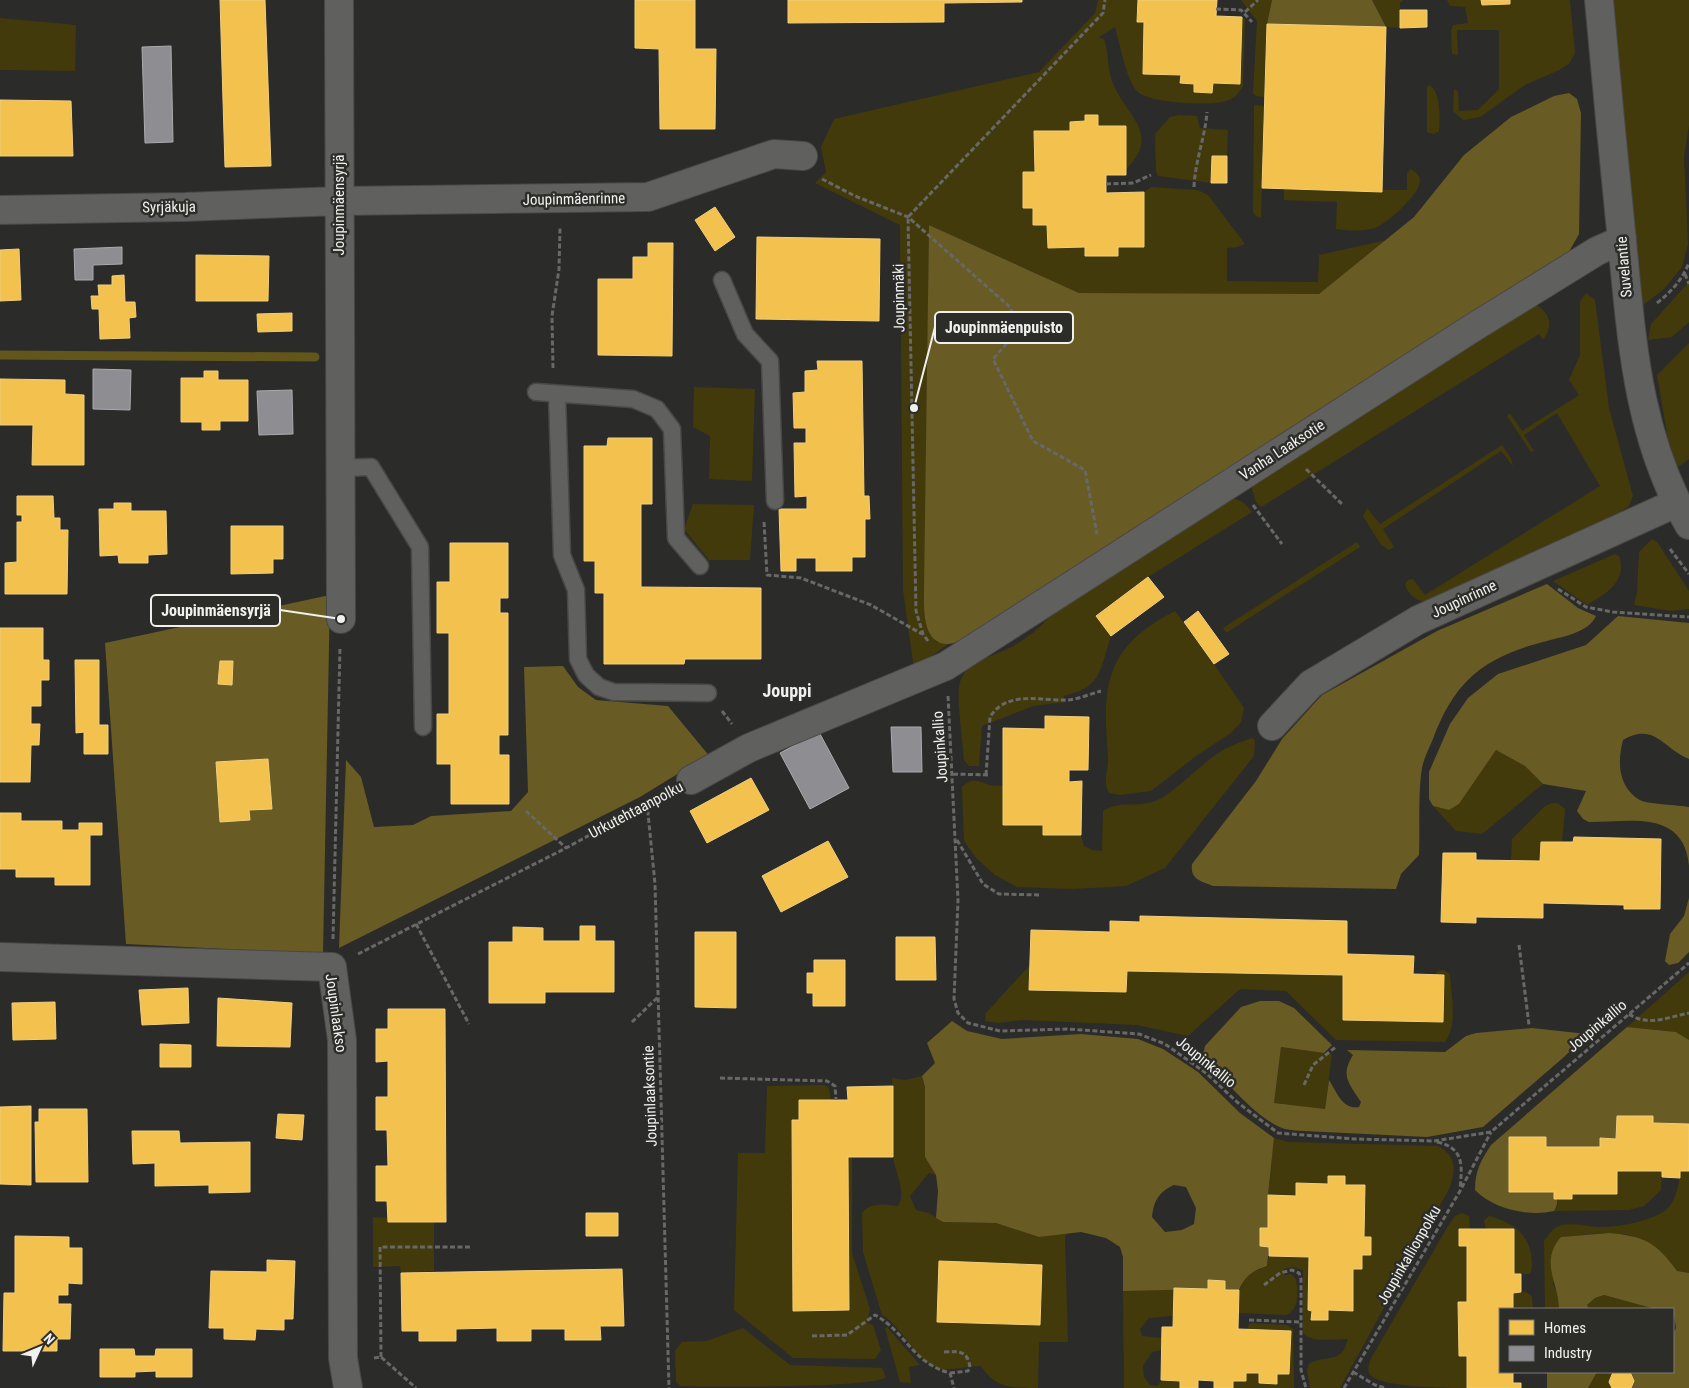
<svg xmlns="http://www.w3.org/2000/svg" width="1689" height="1388" font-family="'Roboto Condensed',sans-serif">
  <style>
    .green { fill: #433a0b }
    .forest { fill: #685b24; fill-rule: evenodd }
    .homes { fill: #f2c14e; stroke: #f1cf7e }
    .industry { fill: #8d8d92; stroke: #ababae }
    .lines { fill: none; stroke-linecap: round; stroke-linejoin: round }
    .stream { stroke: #63561a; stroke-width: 9 }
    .service-casing { stroke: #484847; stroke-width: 19 }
    .minor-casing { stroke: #484847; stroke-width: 30 }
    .tertiary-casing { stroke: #484847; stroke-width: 30 }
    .path { stroke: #686868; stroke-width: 3; stroke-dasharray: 5 2.5; stroke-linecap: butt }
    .service { stroke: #60605f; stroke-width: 16 }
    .minor { stroke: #60605f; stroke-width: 28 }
    .tertiary { stroke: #60605f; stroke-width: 28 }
    .labels { text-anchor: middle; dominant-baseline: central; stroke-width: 5; stroke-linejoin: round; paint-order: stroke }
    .street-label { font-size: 15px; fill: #f0f0ee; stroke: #2c2c29 }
    .quarter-label { font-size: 18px; font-weight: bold; fill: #f0f0ee; stroke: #2c2c29 }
    .leader { fill: none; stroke: #f0f0ee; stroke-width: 2 }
    .callout-dot { fill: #f0f0ee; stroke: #2c2c29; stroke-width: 2 }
    .callout { fill: #2c2c29; stroke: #f0f0ee; stroke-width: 2 }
    .callout-label { font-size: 16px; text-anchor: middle; font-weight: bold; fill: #f0f0ee }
  </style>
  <rect width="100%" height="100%" fill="#2b2b2a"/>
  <path class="green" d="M1098,0H1138L1137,22H1144L1143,73L1181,75L1180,83L1194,84V92L1212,93L1213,83L1240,84L1242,17L1245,19L1243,86C1239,93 1234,99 1226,101C1210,106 1149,103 1138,92C1126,81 1120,43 1115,27L1099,37L1104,39C1109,53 1107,67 1112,81C1124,115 1163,133 1126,169V126H1098V115H1085V121L1070,122V131H1034L1035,172L1023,208H1033V225H1047L1048,248L1085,247V256H1118V247L1144,192L1151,187L1198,190L1208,195L1245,244L1237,247L1227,248V281L1318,282L1319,255L1387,240L1319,294L1079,293L929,225L925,614L936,642L948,644L914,669L903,590L900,225L815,183L826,172L821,147L834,119L1039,72L1095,13Z
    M1241,0H1272L1267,24L1265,97L1256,96L1253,93L1257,21Z
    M1372,0H1404L1400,3V28L1386,27Z
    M1447,0H1481L1482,5L1510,4V0H1570L1575,53L1569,64L1559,70L1525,85L1480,117L1463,120L1453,111L1454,89L1458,91L1459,111L1478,110L1499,89V30H1457L1458,55L1452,54L1451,31L1453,25L1468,23L1465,7L1450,6Z
    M1611,0H1689V125L1684,157L1688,244L1682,267L1664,289L1643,305Z
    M0,18L76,25L75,71L0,70Z
    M1430,85C1441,93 1440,119 1439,131L1434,134L1427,132V87Z
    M1254,105L1264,106L1261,218L1256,216L1253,212Z
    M1179,115L1197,116L1200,128L1228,130L1227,156H1212L1211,183L1158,176L1156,171L1155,134L1170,117Z
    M1411,169C1415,172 1420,175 1420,180C1421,193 1390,220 1379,226C1368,232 1348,231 1336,229L1337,202L1284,200V189L1407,190V173Z
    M1689,282V322L1672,337L1648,340L1651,324Z
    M1586,293L1595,300L1609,408L1633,496L1629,506L1608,521L1427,602C1416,601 1408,595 1405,584L1408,580L1413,579L1425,595L1600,486L1557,413L1524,435L1534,451L1531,452L1507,416L1510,413L1522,431L1579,395L1569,380L1580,355V302Z
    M1535,304C1550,312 1554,326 1543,340L1539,334L1261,507L1256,502L1251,486L1256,480Z
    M1689,343V459L1678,467L1669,445L1657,375Z
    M694,387L755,389L752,481L709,479L710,436L693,427Z
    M1502,445L1511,458L1513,466L1501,451L1383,529L1394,547L1389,550L1381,545L1363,516L1367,508L1380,524Z
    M1233,498L1243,502L1252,512L1148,577L1096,615L1111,636C1100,669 1102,688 1063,696L1066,702L1033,706L982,726L979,766H969L964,760C963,741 957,705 959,687C963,659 995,657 1015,645C1032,635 1045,623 1058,608L1225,499Z
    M693,504L754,505L750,560H709L684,529Z
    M1652,539L1657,542L1689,591V609L1671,611L1634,605L1637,592L1639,552Z
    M1357,542L1360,547L1226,633L1223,628Z
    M1615,554L1619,556C1628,582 1605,594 1587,605L1553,581Z
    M1175,611L1214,664L1244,708L1241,722L1231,733L1196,756L1151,791L1120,795L1109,793C1102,782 1109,769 1108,757C1102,684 1105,647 1175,611Z
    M1252,738L1255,740L1254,756L1165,868L1126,886L1073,889L1017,887L995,875L976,858L964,841L962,787C972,777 978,781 990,785C993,786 999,785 1003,786V825H1043V835H1081L1084,846L1092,850L1102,851L1103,811C1120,800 1137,808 1155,801C1171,796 1200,765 1217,754C1227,747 1240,742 1252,738Z
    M1496,750L1525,766L1543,784L1482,834L1456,831L1433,806L1449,810L1459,804Z
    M1552,803H1558L1565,809L1562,842H1541L1540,861H1511L1512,839L1545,806Z
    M1030,965L1029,990L1126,992L1127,971L1343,975V1020L1442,1022L1444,975L1435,974L1438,971L1444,970L1450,974C1451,994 1458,1025 1445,1042L1336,1040L1286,991L1240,989L1188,1036L1137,1025L1023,1020L998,1023L985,1021L986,1013Z
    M1689,972V1040L1676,1032L1627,1027Z
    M1281,1047L1332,1054L1325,1109L1274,1103Z
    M922,1076L925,1087V1157L936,1175L929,1173L910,1196L916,1210L929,1213L943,1222L996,1223L1039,1237L1068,1232L1065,1237L1068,1342H1039L1038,1388C1011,1388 995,1388 981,1366C969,1366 954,1370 942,1369C917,1366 904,1327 882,1315L863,1252L862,1213C870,1202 887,1205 898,1206C907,1192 895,1172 893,1157C890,1131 895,1104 892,1078L905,1080Z
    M825,1085L829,1088L831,1100H799V1120H792L793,1310H849L848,1157H852V1253L870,1309L867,1323L873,1325L881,1350L875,1359L793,1358L734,1310L738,1153H765L767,1086Z
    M1274,1138L1288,1142L1438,1146C1457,1156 1456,1171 1449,1189L1340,1388H1310L1307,1370L1309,1364C1327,1353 1341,1366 1348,1339C1335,1338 1312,1344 1303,1333V1270L1293,1267L1284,1269V1275L1291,1274L1296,1279C1298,1292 1300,1308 1287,1315L1239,1313C1238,1287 1240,1276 1267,1266L1269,1256L1309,1257L1312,1320H1328V1310L1353,1311V1269H1362V1255L1371,1237H1364L1365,1185H1345L1328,1177V1184L1296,1183V1196L1268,1195Z
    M1617,1171H1662L1661,1190L1644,1206L1629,1210L1554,1211L1558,1205V1199H1571L1572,1194H1617Z
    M1680,1171H1689V1273L1677,1271C1642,1224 1614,1232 1562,1237L1553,1284L1559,1296V1309H1545L1544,1241C1548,1236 1551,1230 1557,1227C1569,1221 1587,1227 1599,1227C1615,1228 1659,1220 1669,1207C1676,1199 1680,1181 1680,1171Z
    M1462,1213L1469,1216L1470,1229L1459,1230V1246H1467V1302L1458,1303L1459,1356H1467V1388C1448,1388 1376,1388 1369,1373C1366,1365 1373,1355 1377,1348L1448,1226L1455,1216Z
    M1489,1216C1510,1222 1527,1231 1531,1254C1532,1261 1533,1268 1530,1274H1514V1229H1486L1484,1221Z
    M373,1217L388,1218V1222H434V1271L401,1273L400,1266L373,1267Z
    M1174,1288L1173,1316L1149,1318L1140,1329L1142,1336L1162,1338L1161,1350L1152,1352L1143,1366L1144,1377L1150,1385L1158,1386L1161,1380L1180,1381V1388H1124L1123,1291Z
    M1526,1292L1532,1296L1533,1309H1513V1293Z
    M1604,1295L1655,1309H1589L1587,1305L1595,1298Z
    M1250,1323L1287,1325L1293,1329L1294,1388H1233V1381H1246V1373H1259V1383L1276,1384L1277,1374H1289L1290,1331L1246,1330Z
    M887,1327L920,1365L909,1367L911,1383L900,1382L885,1328Z
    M743,1328L790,1365L882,1368L886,1377C876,1388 707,1387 680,1386L676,1382L675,1351L682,1342L706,1341Z
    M1597,1372H1631L1628,1388H1588Z"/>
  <path class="forest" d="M1272,0H1372L1386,27L1267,24Z
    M1569,93L1577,99L1581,113L1579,234L1566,257L973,636C965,638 954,645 946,644C922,642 924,608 924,591L929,225L1079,293L1319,294L1414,217L1464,155L1511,117L1554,96Z
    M1547,584L1578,608L1596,616C1588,633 1564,636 1547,641C1486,656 1455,679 1433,739C1429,748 1424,758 1422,768C1418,791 1420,830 1419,855L1401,874L1396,889L1213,886C1200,881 1190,879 1192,864L1256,781L1282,739L1322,695L1437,631Z
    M330,595L323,954L126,944L105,643Z
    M1618,616L1689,623V759C1662,748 1655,722 1623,740C1617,762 1618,789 1642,801C1650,804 1678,805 1689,807V866C1684,809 1630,822 1589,822L1583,819L1577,811L1586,791L1543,784L1525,766L1496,750L1459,804L1449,810L1433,806L1429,799V772L1450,724L1468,698L1498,674L1586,645Z
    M563,666L578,687L596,700L668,706L711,758L684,770L640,797L339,948L346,760L361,777L374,827L413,825L431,816L511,811L528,792L524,667Z
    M1689,898V952L1678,963L1669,965L1665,961L1670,934L1684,916Z
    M1260,1001H1279L1294,1008L1332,1045L1324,1053L1281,1047L1274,1103L1325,1109L1329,1080C1337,1092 1342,1110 1359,1107L1361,1102C1349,1083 1340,1076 1353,1055L1347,1050L1445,1052L1466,1036L1476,1033L1532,1028L1587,1034L1564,1057L1483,1127L1427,1137L1304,1131C1298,1131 1291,1130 1285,1129C1257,1120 1226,1081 1206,1060L1203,1054L1205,1046L1241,1007Z
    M952,1021L967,1031L1002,1039L1081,1034L1138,1039L1163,1049L1198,1072L1240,1113L1274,1138L1268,1195V1228L1260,1229V1246L1269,1247L1267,1266C1252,1271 1245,1276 1239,1290H1225V1281L1208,1280V1289L1123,1291V1257L1120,1247L1106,1238L1081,1232L1039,1237L996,1223L943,1222L936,1218L938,1191L936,1175L925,1157V1087L922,1076L935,1063L927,1043ZM1174,1185L1186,1187L1196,1208L1194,1224L1182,1230L1165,1232L1152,1217C1154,1200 1159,1192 1174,1185Z
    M1627,1027L1676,1032L1689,1040V1124L1653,1123V1116H1617L1616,1139L1600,1138V1147H1546V1137H1509V1192H1554C1558,1199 1559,1203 1554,1211C1529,1217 1493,1209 1475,1190C1475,1171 1481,1160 1491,1145Z
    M1609,1233C1644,1236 1656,1242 1677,1271L1689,1273V1388H1628L1631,1372H1673V1334L1676,1328L1673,1309H1655L1604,1295L1595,1298L1587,1305L1589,1309H1559C1559,1283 1539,1262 1561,1237Z
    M1547,1372H1597L1588,1388H1547Z"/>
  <path class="homes" d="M220,0H265L271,166L225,167Z
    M635,0H695V49H716L715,129H660L659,49L635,48Z
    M788,0H1022V2L944,3V22L788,23Z
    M1138,0H1217L1216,16L1242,17L1240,84L1213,83L1212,93L1194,92V84L1180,83L1181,75L1143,74L1144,22H1137Z
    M1481,0H1510V4L1482,5Z
    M1400,10H1427V27L1400,28Z
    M1267,24L1386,27L1382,192L1262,188Z
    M0,100L71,101L73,156H0Z
    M1085,115H1098V126H1126V175H1106V193L1144,192V247H1118V256H1085V247L1048,248L1047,225H1033V208H1023V172H1035L1034,131H1070V122L1085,121Z
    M1212,156H1227V183H1211Z
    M715,207L735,237L715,251L695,220Z
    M757,237L880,239L879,321L756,319Z
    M648,243H673L672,356L598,355V279H633V257H648Z
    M19,249L21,300L0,301V250Z
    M196,255L269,256L268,301H196Z
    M124,275L125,302H135L136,317L129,318L130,338L100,339L99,309H92L91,296H99L98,285H112V276Z
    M292,313V331L258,332L257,314Z
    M817,361H862L864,496H869L870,519H865V557H852V571H816V558H796V571H781L779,509H807V496L795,497L794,443H806V428H794L793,393L805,392V371L818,370Z
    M204,371H218V380H248V421H220V430H202V422H181V378H204Z
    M0,379L65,380V394L84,395V465H32L33,425H0Z
    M608,438H652V504H641V587L761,588V659H685L684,664H604V593H595V561H584V446H607Z
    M17,496H53L54,518H60V530H68L67,594H5V563L17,562V522H22V515H17Z
    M114,503H131V511H166L167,554L148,555V563H119L118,555L100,556L99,509H114Z
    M231,526H283V559H273V573L231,574Z
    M450,543H508V598H500V613H508V735H499V755H509V804H451V764H437V714H449V633H437V582H450Z
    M1148,577L1164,597L1111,636L1096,616Z
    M1198,611L1229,654L1214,664L1184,622Z
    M0,628H43V660H49V680H41V706H31V724H40L39,745H31L30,782H0Z
    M75,660H99V725H108V754H84V732L76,733Z
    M220,661H233L232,685L218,684Z
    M1045,716L1089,717L1088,770H1069V782L1082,781L1081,835H1043V825H1003V728L1045,729Z
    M268,759L272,809L249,810L250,820L220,822L216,762Z
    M751,778L769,810L707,843L690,811Z
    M0,813H21V821H62V830H79V823H102V835H90V885H55V877H16V869H0Z
    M1574,837L1661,839L1660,909H1624V905L1543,903V918L1476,917V923L1441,922L1443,853H1476V860L1540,861L1541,842H1573Z
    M828,841L848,877L781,912L762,876Z
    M1140,916L1347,921V954L1414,956L1413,974L1444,975L1443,1022L1343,1020V975L1127,971L1126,992L1029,990L1031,930L1110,932V921L1140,922Z
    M580,926H595V941H614V992H545V1003H489V942H513V927L543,928V941H580Z
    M695,932H736V1008L695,1007Z
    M896,937H935L936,980H896Z
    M814,960H845V1006H813V993H807V973H814Z
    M188,988L189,1023L142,1025L139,990Z
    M218,998L292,1003L290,1047L217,1046Z
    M55,1002L56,1039L13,1040L12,1003Z
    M388,1009H445L446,1222H388L387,1201H376V1166H388L387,1130H376V1097H388V1061L376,1062V1029H388Z
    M160,1044L191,1045V1067H160Z
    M893,1086V1157H848L849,1310L793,1311L792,1120H799V1100H848L847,1087Z
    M31,1106V1185L0,1184V1107Z
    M39,1109H87L88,1182H36L35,1122H39Z
    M278,1114L304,1115L302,1140L276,1138Z
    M1617,1116H1653V1123L1689,1124V1171H1680V1178L1662,1177V1171H1617V1194H1572V1199H1554V1192H1509V1137H1546V1147H1600V1138L1616,1139Z
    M132,1131H179L180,1143L250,1142V1192L209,1193V1185L155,1186V1163L133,1164Z
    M1328,1176H1345V1185H1365L1364,1237H1371V1255H1362V1269H1353V1311L1328,1310V1320H1311L1312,1311L1308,1310L1309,1257L1269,1256V1247L1260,1246V1228H1268V1195L1296,1196V1183L1328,1184Z
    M586,1213H618V1236H586Z
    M1459,1229H1514V1274H1521V1292L1513,1293V1309H1500V1372H1513V1383H1521V1388H1467V1356H1459L1458,1302H1467V1246H1459Z
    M15,1236L69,1237V1248H82V1284L68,1283V1295H58V1304H71L70,1339H57V1351H3L4,1293H15Z
    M267,1260L295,1261L293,1319H284V1330L256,1329L255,1340L224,1339V1328H209L211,1271L267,1272Z
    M939,1261L1042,1265L1040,1325L937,1322Z
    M622,1269L624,1326H600L601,1340H565V1329H531V1341H497V1328L456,1329V1341H419V1331H402L401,1273Z
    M1208,1280L1225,1281V1290H1239L1238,1329L1291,1331L1289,1374H1277V1384L1259,1383V1373H1246V1381H1233V1388H1214V1381L1198,1380V1388H1180V1381L1161,1380L1162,1327H1173L1174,1288L1208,1289Z
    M100,1349H134L135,1356H155L156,1349H192V1377H156V1371L135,1372V1377H100Z
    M1613,1372H1630L1634,1381L1631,1388H1612L1609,1382Z"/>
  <path class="industry" d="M171,46L173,142L145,143L142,47Z
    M122,247V264L93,265V280H75L74,249Z
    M93,369L131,370L130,410L93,409Z
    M292,390L293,434L259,435L257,391Z
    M891,727H921L922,772H893Z
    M819,732L849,788L810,809L780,753Z"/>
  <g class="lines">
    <path class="stream" d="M0,355L315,357"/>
    <g class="service-casing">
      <path id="service" d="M722,280L745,334L770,361L775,501
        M536,392L633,399L657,409L672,429L676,538L700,566
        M557,395L562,555L576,590L578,659L586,675L599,687L614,692L708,693
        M340,468L371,467L420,547L423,727"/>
    </g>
    <g class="minor-casing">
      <path id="minor" d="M339,0L341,619
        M0,210L185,207L339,201L648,197L774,154L803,156
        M1272,726L1311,684L1418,620L1676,503
        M691,780L749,748L946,666L1471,329L1597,251L1622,240
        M0,957L332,967L342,1040L343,1358L348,1388"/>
    </g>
    <g class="tertiary-casing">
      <path id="tertiary" d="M1599,0C1606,80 1614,161 1622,241C1632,341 1637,435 1689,525"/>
    </g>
    <path class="path" d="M1216,9L1241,10L1252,22
      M1245,12L1258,0
      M822,179L855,196L908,217L1011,308L1014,335L993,359L1033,441L1085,470L1097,534
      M1106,184L1133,183L1151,175
      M1194,187C1195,161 1205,138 1207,112
      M1685,274L1689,284
      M1657,303C1671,292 1682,280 1689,263
      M553,368L552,316L559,269L560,228
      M1306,469L1343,505
      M1253,505L1282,544
      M764,522L767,575L801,578L871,605L922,634
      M1670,549L1689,574
      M1558,589L1586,607L1613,612L1689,617
      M928,641L923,634L916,611L908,217L1103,13L1105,0
      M948,696L958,900L954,999L958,1013L968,1023L1000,1031L1067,1029L1139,1034L1165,1044L1206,1073L1237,1102L1278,1133L1355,1139L1434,1141L1491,1132L1689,963
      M722,711L732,724
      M953,774L990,775
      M986,775L990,717C1007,690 1040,701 1066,700C1077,700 1090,694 1101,691
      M647,803L655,884L669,1388
      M526,811L566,848
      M957,840L983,884L999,894L1041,895
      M416,924L469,1024
      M333,939L340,647
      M1519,945L1529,1025
      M358,954L566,848L665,794
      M1629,1014C1647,1027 1669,1017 1689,1013
      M632,1022L658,997
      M720,1078L827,1081L835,1086L836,1100
      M1304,1085L1313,1065L1337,1046
      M1437,1142C1465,1148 1462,1167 1460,1189
      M1264,1285L1280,1273L1292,1270L1299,1273L1301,1279V1370L1306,1388
      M1249,1320L1299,1322
      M812,1336L847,1335L875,1315C906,1332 912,1363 950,1373L954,1388
      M944,1352C960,1351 968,1351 970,1368L968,1371L950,1373
      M381,1357L380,1247H471
      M374,1358L381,1357L416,1388
      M1353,1372L1375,1385L1385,1388
      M1344,1388L1460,1191L1491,1132"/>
    <use href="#service" class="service"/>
    <use href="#minor" class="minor"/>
    <use href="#tertiary" class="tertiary"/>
  </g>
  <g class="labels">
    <g class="street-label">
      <text transform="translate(574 199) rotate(-1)">Joupinmäenrinne</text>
      <text transform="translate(339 205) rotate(-90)">Joupinmäensyrjä</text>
      <text transform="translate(169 207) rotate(-1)">Syrjäkuja</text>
      <text transform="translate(1624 267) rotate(-95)">Suvelantie</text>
      <text transform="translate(899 298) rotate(-91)">Joupinmäki</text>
      <text transform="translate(1282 450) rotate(-33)">Vanha Laaksotie</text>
      <text transform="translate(1464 599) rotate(-25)">Joupinrinne</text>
      <text transform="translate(940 747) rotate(-94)">Joupinkallio</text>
      <text transform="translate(636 810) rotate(-28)">Urkutehtaanpolku</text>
      <text transform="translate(336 1013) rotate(82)">Joupinlaakso</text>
      <text transform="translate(1597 1026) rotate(-40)">Joupinkallio</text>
      <text transform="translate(1206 1062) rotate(39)">Joupinkallio</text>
      <text transform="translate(650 1096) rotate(-92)">Joupinlaaksontie</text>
      <text transform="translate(1409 1255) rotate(-60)">Joupinkallionpolku</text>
    </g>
    <g class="quarter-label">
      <text x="787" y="690">Jouppi</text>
    </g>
  </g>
  <path class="leader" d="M914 408L935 327M341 619L280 610"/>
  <g class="callout-dot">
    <circle cx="914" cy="408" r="5"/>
    <circle cx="341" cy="619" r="5"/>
  </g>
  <g class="callout">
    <rect x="935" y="312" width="138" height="31" rx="5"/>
    <rect x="151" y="595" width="129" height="31" rx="5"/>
  </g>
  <g class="callout-label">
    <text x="1004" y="333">Joupinmäenpuisto</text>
    <text x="216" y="616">Joupinmäensyrjä</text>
  </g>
  <rect x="1499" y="1308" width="175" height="65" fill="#2c2c29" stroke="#7a7a78"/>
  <rect x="1509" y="1320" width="25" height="15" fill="#f2c14e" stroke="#7a7a78"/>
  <text x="1544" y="1333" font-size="15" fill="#f0f0ee">Homes</text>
  <rect x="1509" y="1346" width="25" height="15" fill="#8d8d92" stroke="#7a7a78"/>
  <text x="1544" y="1358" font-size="15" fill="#f0f0ee">Industry</text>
  <g transform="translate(40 1348) rotate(46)" stroke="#2c2c29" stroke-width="4" paint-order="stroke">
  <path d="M0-4L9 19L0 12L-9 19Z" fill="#f0f0ee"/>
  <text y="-8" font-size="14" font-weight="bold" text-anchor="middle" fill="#f0f0ee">N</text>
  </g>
</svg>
